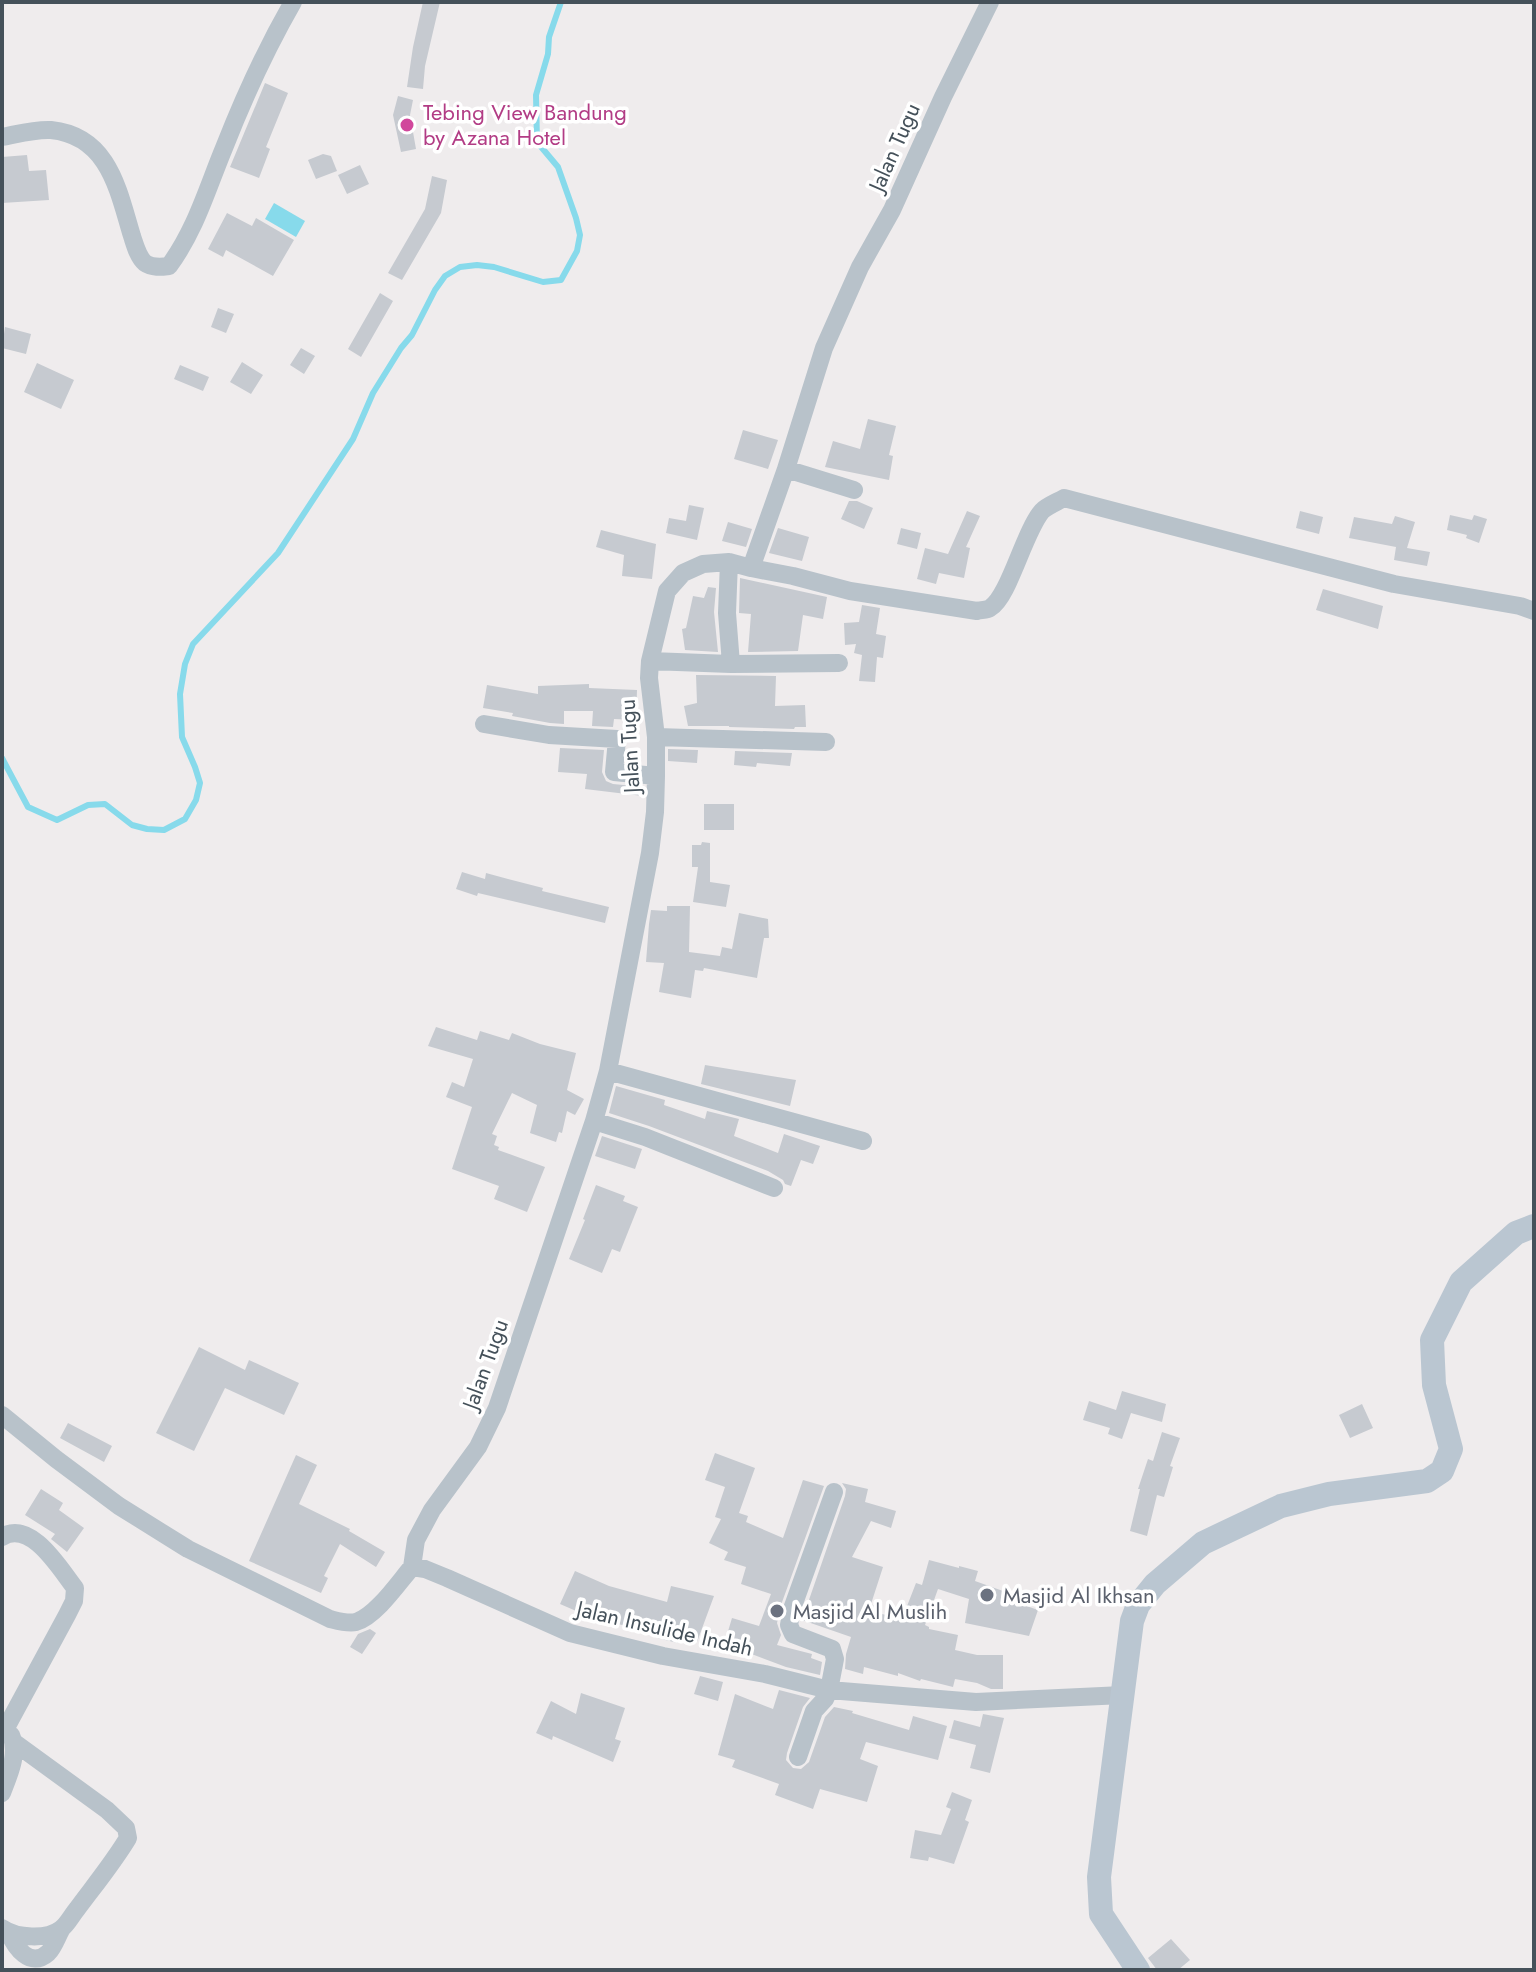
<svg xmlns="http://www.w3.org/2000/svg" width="1536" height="1972" font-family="Jost,sans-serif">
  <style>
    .water { fill: #87daeb }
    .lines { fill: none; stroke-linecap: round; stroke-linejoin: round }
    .stream { stroke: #87daeb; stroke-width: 6 }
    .building { fill: #c6cad0 }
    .minor { stroke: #b8c2ca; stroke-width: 18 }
    .secondary { stroke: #bac6d1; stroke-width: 24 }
    .hotel-dot { fill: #d1479c; stroke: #fff; stroke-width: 3 }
    .worship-dot { fill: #6b7280; stroke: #fff; stroke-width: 3 }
    .labels { text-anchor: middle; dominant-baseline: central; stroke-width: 7; stroke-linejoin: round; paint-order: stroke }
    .hotel-label { font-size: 22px; fill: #b23c85; stroke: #fff; text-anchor: start }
    .street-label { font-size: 22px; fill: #45515a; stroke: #fff }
    .worship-label { font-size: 22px; fill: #5b616d; stroke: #fff; text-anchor: start }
  </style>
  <rect width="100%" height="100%" fill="#efeced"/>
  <path class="water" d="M274,203L305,221L296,237L265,219Z"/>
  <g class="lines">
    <path class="stream" d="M2,758L28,807L57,820L88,805L105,804L132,825L147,829L164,830L185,819L196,800L200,783L195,767L182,737L180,694L185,664L193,644L278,553L353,439L373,393L401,348L412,335L435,290L445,276L460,267L477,265L494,267L543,282L561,280L577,251L580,235L576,218L558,167L537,142L536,95L548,54L549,37L561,2"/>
  </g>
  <path class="building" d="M423,2H440L425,66L423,89L407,87L413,47Z
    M265,83L288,93L266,147L270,149L259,178L230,167Z
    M398,96L413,100L410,115L416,149L401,152L393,115Z
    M323,154L331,156L337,171L316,179L308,160Z
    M27,155L29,171L46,170L49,200L2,203V157Z
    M360,165L369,184L347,194L338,175Z
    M432,176L447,180L441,213L402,280L388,273L425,209Z
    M227,213L252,226L256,218L294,240L273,276L226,250L223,257L208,249Z
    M380,293L393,301L361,357L348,349Z
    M218,308L234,314L226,333L211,327Z
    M5,327L31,334L26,354L2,348Z
    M301,348L315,356L304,374L290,365Z
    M242,362L263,375L251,394L230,382Z
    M37,363L74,380L61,409L24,392Z
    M180,365L209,377L203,391L174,379Z
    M868,419L896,426L889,455L893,456L889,480L825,467L833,441L860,449Z
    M743,430L778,440L768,469L734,459Z
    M849,501H857L873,508L864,529L841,519Z
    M689,505L704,508L697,540L666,533L669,518L686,521Z
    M967,511L980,516L966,547L970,548L964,578L939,573L936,584L917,579L925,548L948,554Z
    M1300,511L1323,517L1319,534L1296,528Z
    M1450,515L1472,520L1474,515L1487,519L1479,543L1466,538L1467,535L1447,530Z
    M1395,516L1415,522L1407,548L1430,552L1427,566L1394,560L1396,547L1349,538L1354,517L1392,524Z
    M728,522L752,529L746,547L722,541Z
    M778,528L809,537L802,561L769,553Z
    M901,528L921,533L917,549L897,544Z
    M601,530L656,544L652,579L622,576L624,555L596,547Z
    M740,578L827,597L823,619L803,615L798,651L748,652L751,614L739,613Z
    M708,587L716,588L714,612L718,652L685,650L682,629L686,628L693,596L704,598Z
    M1323,589L1383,606L1378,629L1316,610Z
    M862,605L880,608L876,634L886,636L883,658L877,657L875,682L859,681L862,655L854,653L856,644L845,645L844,623L859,622Z
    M696,675L776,676L775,706L805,705L806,727H795L794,729L729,727V726H688L684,706L697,703Z
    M589,684V688L637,690L636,720L614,719L613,727L592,726L593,711H564V724L550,723L512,716L513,713L483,708L487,685L538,694V686Z
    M560,748L604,750L602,772L606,781L613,784L644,787L643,796L585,789L587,774L558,772Z
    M668,749L698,750L697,763L668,761Z
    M735,751L792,753L790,766L757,763L756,767L734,765Z
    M704,804H734V830H704Z
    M702,842L710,843V882L730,885L726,907L693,902L698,867H692V845H701Z
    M462,872L485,879L486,873L508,879L543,888L542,891L609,907L605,923L478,893L477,896L456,889Z
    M667,906H690L689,952L720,956L722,947L732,949L739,913L768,919L769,938H764L757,978L704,968L703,971L695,970L691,998L659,992L664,963L646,962L649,924L651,910L667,911Z
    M436,1027L477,1040L480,1031L509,1040L512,1033L540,1044L576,1053L567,1090L584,1099L575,1115L567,1111L562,1133L559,1132L556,1142L530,1133L537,1105L512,1093L492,1134L497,1136L494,1145L499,1147L498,1150L545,1167L527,1212L494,1199L499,1186L452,1169L472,1107L446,1097L452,1082L464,1087L473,1059L428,1046Z
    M705,1065L796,1080L790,1106L701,1084Z
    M616,1086L665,1100L664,1105L705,1119L707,1111L739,1119L734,1136L778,1153L784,1134L820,1146L813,1164L801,1160L791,1186L785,1184L783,1180L768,1171L649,1126L609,1113Z
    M602,1136L642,1149L635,1169L595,1156Z
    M596,1185L625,1196L623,1201L638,1207L620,1252L612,1249L602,1273L569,1259L585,1220L583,1219Z
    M199,1347L245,1370L249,1360L299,1383L284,1415L225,1388L194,1451L156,1433Z
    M1122,1391L1166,1404L1162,1422L1131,1413L1122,1439L1108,1434L1110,1428L1083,1420L1089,1401L1116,1410Z
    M1362,1404L1373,1428L1350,1438L1339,1415Z
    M68,1423L112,1446L104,1462L60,1438Z
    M1162,1432L1180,1438L1170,1466L1173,1467L1164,1497L1157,1495L1147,1536L1130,1531L1140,1489H1138L1148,1459L1153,1461Z
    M715,1453L755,1468L739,1513L748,1516L746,1522L783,1538L803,1480L824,1486L781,1605L777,1623L781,1635L777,1645L812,1654L811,1658L822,1662L820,1675L786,1667L749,1653L748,1656L723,1648L732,1618L759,1626L771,1594L741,1584L746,1567L724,1560L728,1552L709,1543L721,1519L715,1517L725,1487L705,1480Z
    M296,1455L317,1465L299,1504L350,1529L349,1531L385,1552L376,1567L340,1544L324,1576L328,1578L321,1593L249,1561Z
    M842,1483L868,1489L865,1502L896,1511L891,1528L871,1521L852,1557L883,1567L871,1604L876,1606L874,1612L902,1619L916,1583L922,1585L929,1560L959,1568V1566L978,1571L975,1581L1003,1591L1001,1597L1038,1610L1029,1636L965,1623L969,1599L938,1589L925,1625L929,1627V1629L958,1635L955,1650L977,1655H1003V1689H991L977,1683L955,1679L953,1687L921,1679L920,1681L898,1673V1676L864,1667L863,1674L845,1669L846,1654L851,1637L802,1620L845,1496L846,1489Z
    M41,1489L63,1503L59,1510L84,1528L67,1552L51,1539L55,1534L25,1515Z
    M575,1571L609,1586L667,1602L671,1586L714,1596L697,1642L680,1636L678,1643L657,1638L658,1634L590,1617L560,1604Z
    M370,1629L376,1633L362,1654L350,1647L358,1634Z
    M700,1676L723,1682L718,1701L694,1694Z
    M779,1690L810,1698L803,1707L787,1753L786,1760L793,1768L801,1769L809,1762L825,1717L834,1707L853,1711L852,1713L909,1730L913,1716L947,1726L938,1760L866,1742L860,1759L878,1766L867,1802L820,1789L813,1809L775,1795L779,1784L732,1767L735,1760L718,1755L735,1694L773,1709Z
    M581,1693L625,1708L615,1739L621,1741L613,1762L553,1736L552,1740L536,1733L551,1701L576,1714Z
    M983,1714L1004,1718L990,1773L970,1768L976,1745L949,1738L954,1720L980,1727Z
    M952,1792L972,1800L965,1820L969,1822L954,1864L929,1857L928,1861L910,1858L915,1830L941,1835L951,1809L946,1807Z
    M1171,1939L1190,1960L1178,1970H1157L1148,1958Z"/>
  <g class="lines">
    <path class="minor" d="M2,137C18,134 35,129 51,130C109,136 118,190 132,236C135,245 138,257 145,263C152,268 161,267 169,266C196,229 207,189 224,148C244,97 266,49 293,2
      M786,469L854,490
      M729,562L727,613L731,664
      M751,568L793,576L850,591L977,611C981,610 987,610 990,608C1009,597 1024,532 1042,511C1047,506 1057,502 1064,498L1394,584L1520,606L1534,611
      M650,661L731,664L839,663
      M484,724L549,735L617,739L614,772L656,776
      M656,737L826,742
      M608,1071L863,1141
      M594,1121L645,1137L774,1188
      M2,1415L56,1459L119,1506L188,1549L330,1619C338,1621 348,1624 356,1622C376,1616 399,1582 412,1567L425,1569L447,1578L570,1633L663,1656L765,1674L829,1690L976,1702L1123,1695
      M2,1537C31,1519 60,1569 75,1588L74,1601L67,1615L7,1726
      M412,1567L416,1540L432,1510L478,1447L497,1408L594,1121L608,1071L650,853L655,812L656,776V737L649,678L650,661L667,591L683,573L703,564L729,562L751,568L786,469L824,348L860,267L892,210L943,97L990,2
      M798,1757L814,1711L825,1699L829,1690L835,1659L832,1649L793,1634L789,1625L792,1609L834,1492
      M2,1793C9,1774 19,1754 11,1735
      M2,1928C16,1938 47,1940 61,1929C67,1925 72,1915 77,1909C94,1886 113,1863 128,1838L126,1828L107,1810L15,1743
      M9,1933C15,1947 30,1969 48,1953C54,1947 57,1937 61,1930"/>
    <path class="secondary" d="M1138,1970L1101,1914L1099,1877L1132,1621L1138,1605L1155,1584L1203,1543L1281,1506L1329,1494L1427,1481L1442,1471L1451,1449L1434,1385L1432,1340L1461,1282L1516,1233L1534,1226"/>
  </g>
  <circle class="hotel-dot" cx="407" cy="125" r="8"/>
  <g class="worship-dot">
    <circle cx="987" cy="1595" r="8"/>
    <circle cx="777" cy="1611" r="8"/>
  </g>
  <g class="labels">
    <g class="hotel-label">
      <text x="423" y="112">Tebing View Bandung<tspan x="423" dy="25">by Azana Hotel</tspan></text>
    </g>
    <g class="street-label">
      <text transform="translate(894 147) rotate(-66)">Jalan Tugu</text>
      <text transform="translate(629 746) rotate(-93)">Jalan Tugu</text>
      <text transform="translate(485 1364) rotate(-70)">Jalan Tugu</text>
      <text transform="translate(665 1628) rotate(13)">Jalan Insulide Indah</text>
    </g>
    <g class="worship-label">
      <text x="1003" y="1595">Masjid Al Ikhsan</text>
      <text x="793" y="1611">Masjid Al Muslih</text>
    </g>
  </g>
  <rect width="1536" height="1972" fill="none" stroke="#45515a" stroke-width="8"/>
</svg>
